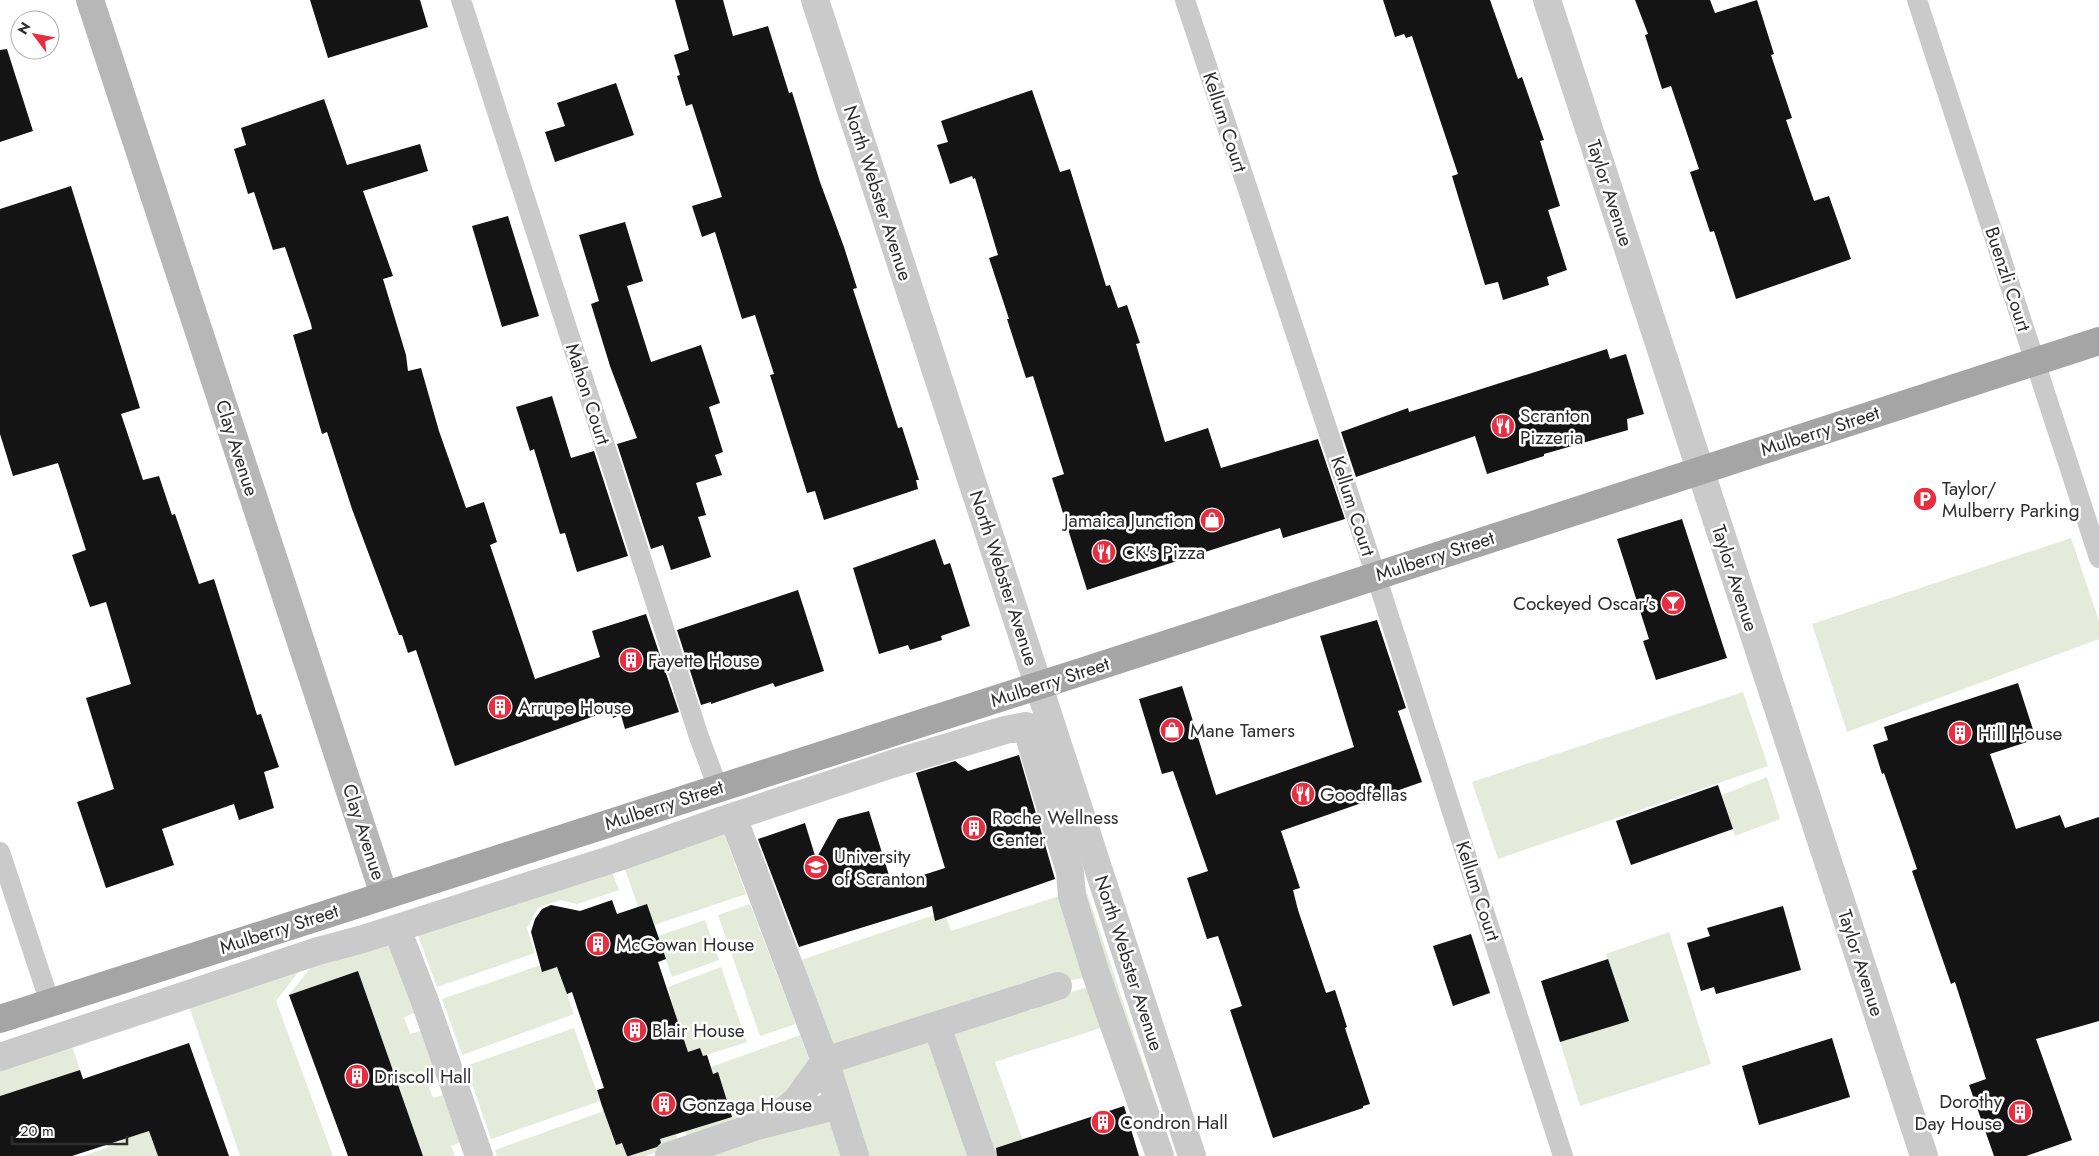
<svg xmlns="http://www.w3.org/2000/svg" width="2099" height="1156" font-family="Jost,sans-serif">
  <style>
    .green { fill: #e4ebda }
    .building { fill: #141414 }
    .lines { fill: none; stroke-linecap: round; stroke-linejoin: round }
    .service { stroke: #cacaca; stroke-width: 20 }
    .pedestrian { stroke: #cacaca; stroke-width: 28 }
    .minor { stroke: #cacaca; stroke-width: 28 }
    .secondary { stroke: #b7b7b7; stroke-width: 28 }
    .primary { stroke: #a5a5a5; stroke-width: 28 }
    .labels { text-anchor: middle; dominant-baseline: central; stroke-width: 5; stroke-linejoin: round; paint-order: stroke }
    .street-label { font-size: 19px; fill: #2d2d2d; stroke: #fff }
    .poi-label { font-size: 19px; fill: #2d2d2d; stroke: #fff; text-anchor: start }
  </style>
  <rect width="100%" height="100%" fill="#fff"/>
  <path class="green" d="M2071,538L2099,621V639L1847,732L1812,624Z
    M1743,692L1768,766L1498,859L1472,782Z
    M1767,777L1780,819L1735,836L1722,795Z
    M722,828L746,894L654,925L647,904L638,907L623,863Z
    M1073,850L1174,1156H1167L1117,1013Z
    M610,867L619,890L577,904L560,900L538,908L527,928L535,953L437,987L416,930Z
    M1065,894L1091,976L1029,990L927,1023L974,1156H867L798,961L934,915L936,921L946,917L951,931Z
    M750,904L796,1024L760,1036L718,915Z
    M705,920L719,960L672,977L658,936Z
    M1669,932L1711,1064L1580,1106L1560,1042L1628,1021L1606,954Z
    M390,938L417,1012L404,1017L410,1034L424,1030L441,1076L427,1082L433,1098L447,1094L463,1141L451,1146L455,1156H423L358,971L289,995L316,961Z
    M307,961L276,1001L333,1156H240L187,1000Z
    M541,965L557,967L574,1014L462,1055L442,999Z
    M721,967L747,1042L703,1056L700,1048L686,1053L668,987Z
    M1091,986L1107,1026L995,1062L1022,1138L1029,1137L1035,1156H990L949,1029Z
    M574,1028L600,1101L491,1139L466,1066Z
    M800,1035L812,1067L784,1101L688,1141L685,1131L718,1072L713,1074L711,1067Z
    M70,1040L80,1070L0,1096V1063Z
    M127,1071L158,1156H83L121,1143L100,1080Z
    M604,1111L615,1145L622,1143L627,1156H497L495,1150Z
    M829,1118L842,1156H698Z
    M676,1134L679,1144L646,1156H629L661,1145L660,1139Z"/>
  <path class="building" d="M310,0H420L428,27L328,58Z
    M675,0H723L733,36L768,26L789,93L792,92L820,182L844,247L857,288L853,289L898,428L902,427L919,480H916L918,489L824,520L815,491L807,493L770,375L774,374L755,315L742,319L715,232L702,237L692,206L722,197L692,104L686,106L677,76L680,75L674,55L689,50Z
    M1383,0H1490L1518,79L1522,77L1544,140L1540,141L1560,206L1548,210L1567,270L1547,277L1549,285L1503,300L1498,282L1485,285L1452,176L1458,174L1412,36L1406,38L1404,34L1395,37Z
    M1635,0H1710L1715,13L1757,0L1774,54L1771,55L1792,118L1786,120L1814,201L1829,196L1851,259L1736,299L1714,231L1710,232L1690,172L1699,169L1671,86L1662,89L1645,35L1648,34Z
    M7,49L33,131L0,142V50Z
    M616,83L634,135L555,162L545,132L565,126L557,103Z
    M1032,90L1060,172L1070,169L1106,286L1110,285L1118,308L1127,305L1140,343L1136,344L1165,442L1208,428L1221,468L1318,439L1345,519L1283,538L1280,528L1087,590L1052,478L1064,474L1033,376L1026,378L1007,319H1009L989,258L998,255L975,178L973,179L972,176L950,184L937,145L948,142L941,121Z
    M324,99L347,165L420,144L428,171L363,191L393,276L383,279L406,355L408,371L421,368L439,431L466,508L484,502L497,542L490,545L535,679L600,657L592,631L646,614L679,712L625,729L621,715L613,718L611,710L455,766L416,650L408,653L402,635H399L352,509L327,432L322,434L293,335L312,329L311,324L285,247L273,250L254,192L248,194L234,149L246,145L241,128Z
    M71,186L140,408L121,414L143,480L159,476L172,515L175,514L199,584L214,579L257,715L261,714L279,767L264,772L274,808L239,820L234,804L162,829L174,865L106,888L77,802L114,789L86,698L131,684L106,602L90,607L72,555L86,550L58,463L13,476L0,434V209Z
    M508,216L539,316L502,327L472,226Z
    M625,222L643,281L627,286L651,362L701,345L720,403L709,407L723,452L715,455L722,475L696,483L706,515L698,517L711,557L671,570L663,545L651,549L617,444L637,438L610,366L591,304L599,301L579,235Z
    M1607,349L1610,359L1626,354L1644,414L1627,419L1628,430L1544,454V456L1487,474L1475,436L1356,477L1341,432L1408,408L1409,412Z
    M552,396L571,458L594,451L628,556L577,572L565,533L560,534L534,449L530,451L516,407Z
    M1682,519L1727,658L1656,680L1643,641L1649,639L1617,539Z
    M935,539L944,565L950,563L970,626L941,636L942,640L910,650L908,645L879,654L853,568Z
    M798,590L824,671L775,687L773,683L711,704V702L701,705L677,630Z
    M1377,620L1406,708L1398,711L1422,782L1281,831L1300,888L1293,890L1298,910L1326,993L1335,990L1347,1027L1345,1028L1370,1104L1363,1106V1108L1273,1138L1230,1010L1242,1006L1218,936L1207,939L1187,878L1208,871L1173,771L1162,774L1139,699L1182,686L1216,795L1354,747L1320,636Z
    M2018,683L2036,739L1990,754L2016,829L2060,815L2065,828L2099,817V1021L2036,1039L2072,1140L2026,1156H1994L1969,1085L1986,1079L1955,982L1951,984L1912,871L1917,869L1884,773L1882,774L1873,745L1888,740L1884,727Z
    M1019,755L1055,879L935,921L932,906L799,947L758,839L805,823L816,859L838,819L869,811L892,885L945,868L916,773L955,761L968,771Z
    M1718,785L1733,829L1631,865L1616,821Z
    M612,900L617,914L647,904L666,959L658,962L688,1052L700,1048L703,1056L707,1055L713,1074L718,1072L732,1117L660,1139L661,1143L657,1147L629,1156H627L622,1143L616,1145L602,1106L597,1090L604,1088L572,992L567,994L557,967L542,972L531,932L535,919L542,909L551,905L580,911Z
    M1783,906L1801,970L1716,994L1714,987L1701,991L1687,943L1710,936L1707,928Z
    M1471,934L1490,993L1453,1006L1433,946Z
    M1608,959L1629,1021L1560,1042L1541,981Z
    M358,971L423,1156H348L289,995Z
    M1832,1038L1850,1097L1759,1125L1742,1066Z
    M189,1043L229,1156H158L149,1131L72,1156H0V1096L80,1070L83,1079Z
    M1124,1106L1139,1156H997L996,1148Z"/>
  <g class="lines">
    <path class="service" d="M461,0L699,737L718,788
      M1185,0L1376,576L1563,1156
      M1917,0L2099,558
      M0,852L50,1003"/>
    <path class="pedestrian" d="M733,817L825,1061L855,1156
      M397,929L424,999L479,1156
      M1031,995L1058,986
      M937,1026L982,1156
      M0,1057L318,951L363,939L619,857L720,821L892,764L1005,730L1026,726L1070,872L1072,896L1096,974L1160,1156
      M757,1126L779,1115L797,1100L825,1061L1022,998
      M669,1156L757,1126L839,1105"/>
    <path class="minor" d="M815,0L1192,1156
      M1547,0L1924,1156"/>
    <path class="secondary" d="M90,0L384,895"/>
    <path class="primary" d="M0,1019L1087,670L2099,341"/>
  </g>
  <defs>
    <g id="restaurant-disc" transform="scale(1.25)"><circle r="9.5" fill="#e72d40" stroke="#fff"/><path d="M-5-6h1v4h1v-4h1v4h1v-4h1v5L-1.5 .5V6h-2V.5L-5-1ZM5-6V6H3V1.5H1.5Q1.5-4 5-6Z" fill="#fff"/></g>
    <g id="parking-disc" transform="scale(1.25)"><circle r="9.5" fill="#e72d40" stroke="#fff"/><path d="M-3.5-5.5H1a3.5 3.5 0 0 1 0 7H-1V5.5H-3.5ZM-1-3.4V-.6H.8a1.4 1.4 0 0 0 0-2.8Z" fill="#fff"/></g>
    <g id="shop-disc" transform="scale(1.25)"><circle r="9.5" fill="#e72d40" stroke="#fff"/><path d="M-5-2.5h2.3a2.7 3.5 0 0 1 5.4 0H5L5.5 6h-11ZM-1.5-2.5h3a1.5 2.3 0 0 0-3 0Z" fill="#fff"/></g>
    <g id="bar-disc" transform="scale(1.25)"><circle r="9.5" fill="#e72d40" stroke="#fff"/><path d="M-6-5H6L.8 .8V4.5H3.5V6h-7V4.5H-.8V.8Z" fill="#fff"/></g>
    <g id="building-disc" transform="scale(1.25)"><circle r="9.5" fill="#e72d40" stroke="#fff"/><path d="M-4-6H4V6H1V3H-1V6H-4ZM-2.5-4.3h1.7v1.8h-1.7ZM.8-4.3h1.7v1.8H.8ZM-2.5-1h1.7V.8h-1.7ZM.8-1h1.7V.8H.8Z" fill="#fff"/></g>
    <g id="university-disc" transform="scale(1.25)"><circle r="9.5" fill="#e72d40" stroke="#fff"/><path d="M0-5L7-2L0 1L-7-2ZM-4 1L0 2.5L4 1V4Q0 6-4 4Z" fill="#fff"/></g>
  </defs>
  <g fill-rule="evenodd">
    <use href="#restaurant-disc" x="1503" y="426"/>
    <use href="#parking-disc" x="1925" y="499"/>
    <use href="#shop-disc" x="1212" y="520"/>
    <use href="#restaurant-disc" x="1104" y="552"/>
    <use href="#bar-disc" x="1673" y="603"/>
    <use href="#building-disc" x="631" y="660"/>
    <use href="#building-disc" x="500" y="707"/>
    <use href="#shop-disc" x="1172" y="730"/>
    <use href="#building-disc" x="1960" y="733"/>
    <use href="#restaurant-disc" x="1303" y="794"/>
    <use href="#building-disc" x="974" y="828"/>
    <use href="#university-disc" x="816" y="867"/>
    <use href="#building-disc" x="598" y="944"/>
    <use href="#building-disc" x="635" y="1030"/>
    <use href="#building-disc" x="357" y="1076"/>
    <use href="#building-disc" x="664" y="1104"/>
    <use href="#building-disc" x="2020" y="1112"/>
    <use href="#building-disc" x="1103" y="1122"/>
  </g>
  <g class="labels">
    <g class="street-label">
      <text transform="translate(1225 122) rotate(72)">Kellum Court</text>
      <text transform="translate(878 193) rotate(72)">North Webster Avenue</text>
      <text transform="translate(1610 193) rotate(72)">Taylor Avenue</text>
      <text transform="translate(2008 279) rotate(72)">Buenzli Court</text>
      <text transform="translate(588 394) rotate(72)">Mahon Court</text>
      <text transform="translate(1820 431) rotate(-18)">Mulberry Street</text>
      <text transform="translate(237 448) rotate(72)">Clay Avenue</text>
      <text transform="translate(1353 506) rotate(72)">Kellum Court</text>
      <text transform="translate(1435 556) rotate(-18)">Mulberry Street</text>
      <text transform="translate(1004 578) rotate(72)">North Webster Avenue</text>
      <text transform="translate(1735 578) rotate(72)">Taylor Avenue</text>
      <text transform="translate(1050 682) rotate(-18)">Mulberry Street</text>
      <text transform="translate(664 805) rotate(-18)">Mulberry Street</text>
      <text transform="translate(364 832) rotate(72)">Clay Avenue</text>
      <text transform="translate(1478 891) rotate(72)">Kellum Court</text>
      <text transform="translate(279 929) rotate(-18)">Mulberry Street</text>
      <text transform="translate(1129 963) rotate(72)">North Webster Avenue</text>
      <text transform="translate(1861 963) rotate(72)">Taylor Avenue</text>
    </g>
    <g class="poi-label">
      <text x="1520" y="415">Scranton<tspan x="1520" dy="22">Pizzeria</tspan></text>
      <text x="1942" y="488">Taylor/<tspan x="1942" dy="22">Mulberry Parking</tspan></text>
      <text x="1194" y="520" text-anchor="end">Jamaica Junction</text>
      <text x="1122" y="552">CK's Pizza</text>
      <text x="1656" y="603" text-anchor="end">Cockeyed Oscar's</text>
      <text x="648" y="660">Fayette House</text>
      <text x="518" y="707">Arrupe House</text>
      <text x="1190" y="730">Mane Tamers</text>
      <text x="1978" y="733">Hill House</text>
      <text x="1320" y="794">Goodfellas</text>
      <text x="992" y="817">Roche Wellness<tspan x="992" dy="22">Center</tspan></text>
      <text x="834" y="856">University<tspan x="834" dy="22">of Scranton</tspan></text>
      <text x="616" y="944">McGowan House</text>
      <text x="652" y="1030">Blair House</text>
      <text x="374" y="1076">Driscoll Hall</text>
      <text x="2002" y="1101" text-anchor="end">Dorothy<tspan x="2002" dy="22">Day House</tspan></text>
      <text x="682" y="1104">Gonzaga House</text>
      <text x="1120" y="1122">Condron Hall</text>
    </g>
  </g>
  <g transform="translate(35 35) rotate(302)"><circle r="24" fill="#ffffff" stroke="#ababab"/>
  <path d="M0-4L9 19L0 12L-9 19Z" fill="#e72d40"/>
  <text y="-8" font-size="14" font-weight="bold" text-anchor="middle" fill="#2d2d2d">N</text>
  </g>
  <path d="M12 1136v8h115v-8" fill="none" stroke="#2d2d2d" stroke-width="2.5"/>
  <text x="20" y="1136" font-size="15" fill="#2d2d2d" stroke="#ffffff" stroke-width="4" paint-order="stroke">20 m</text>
</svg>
